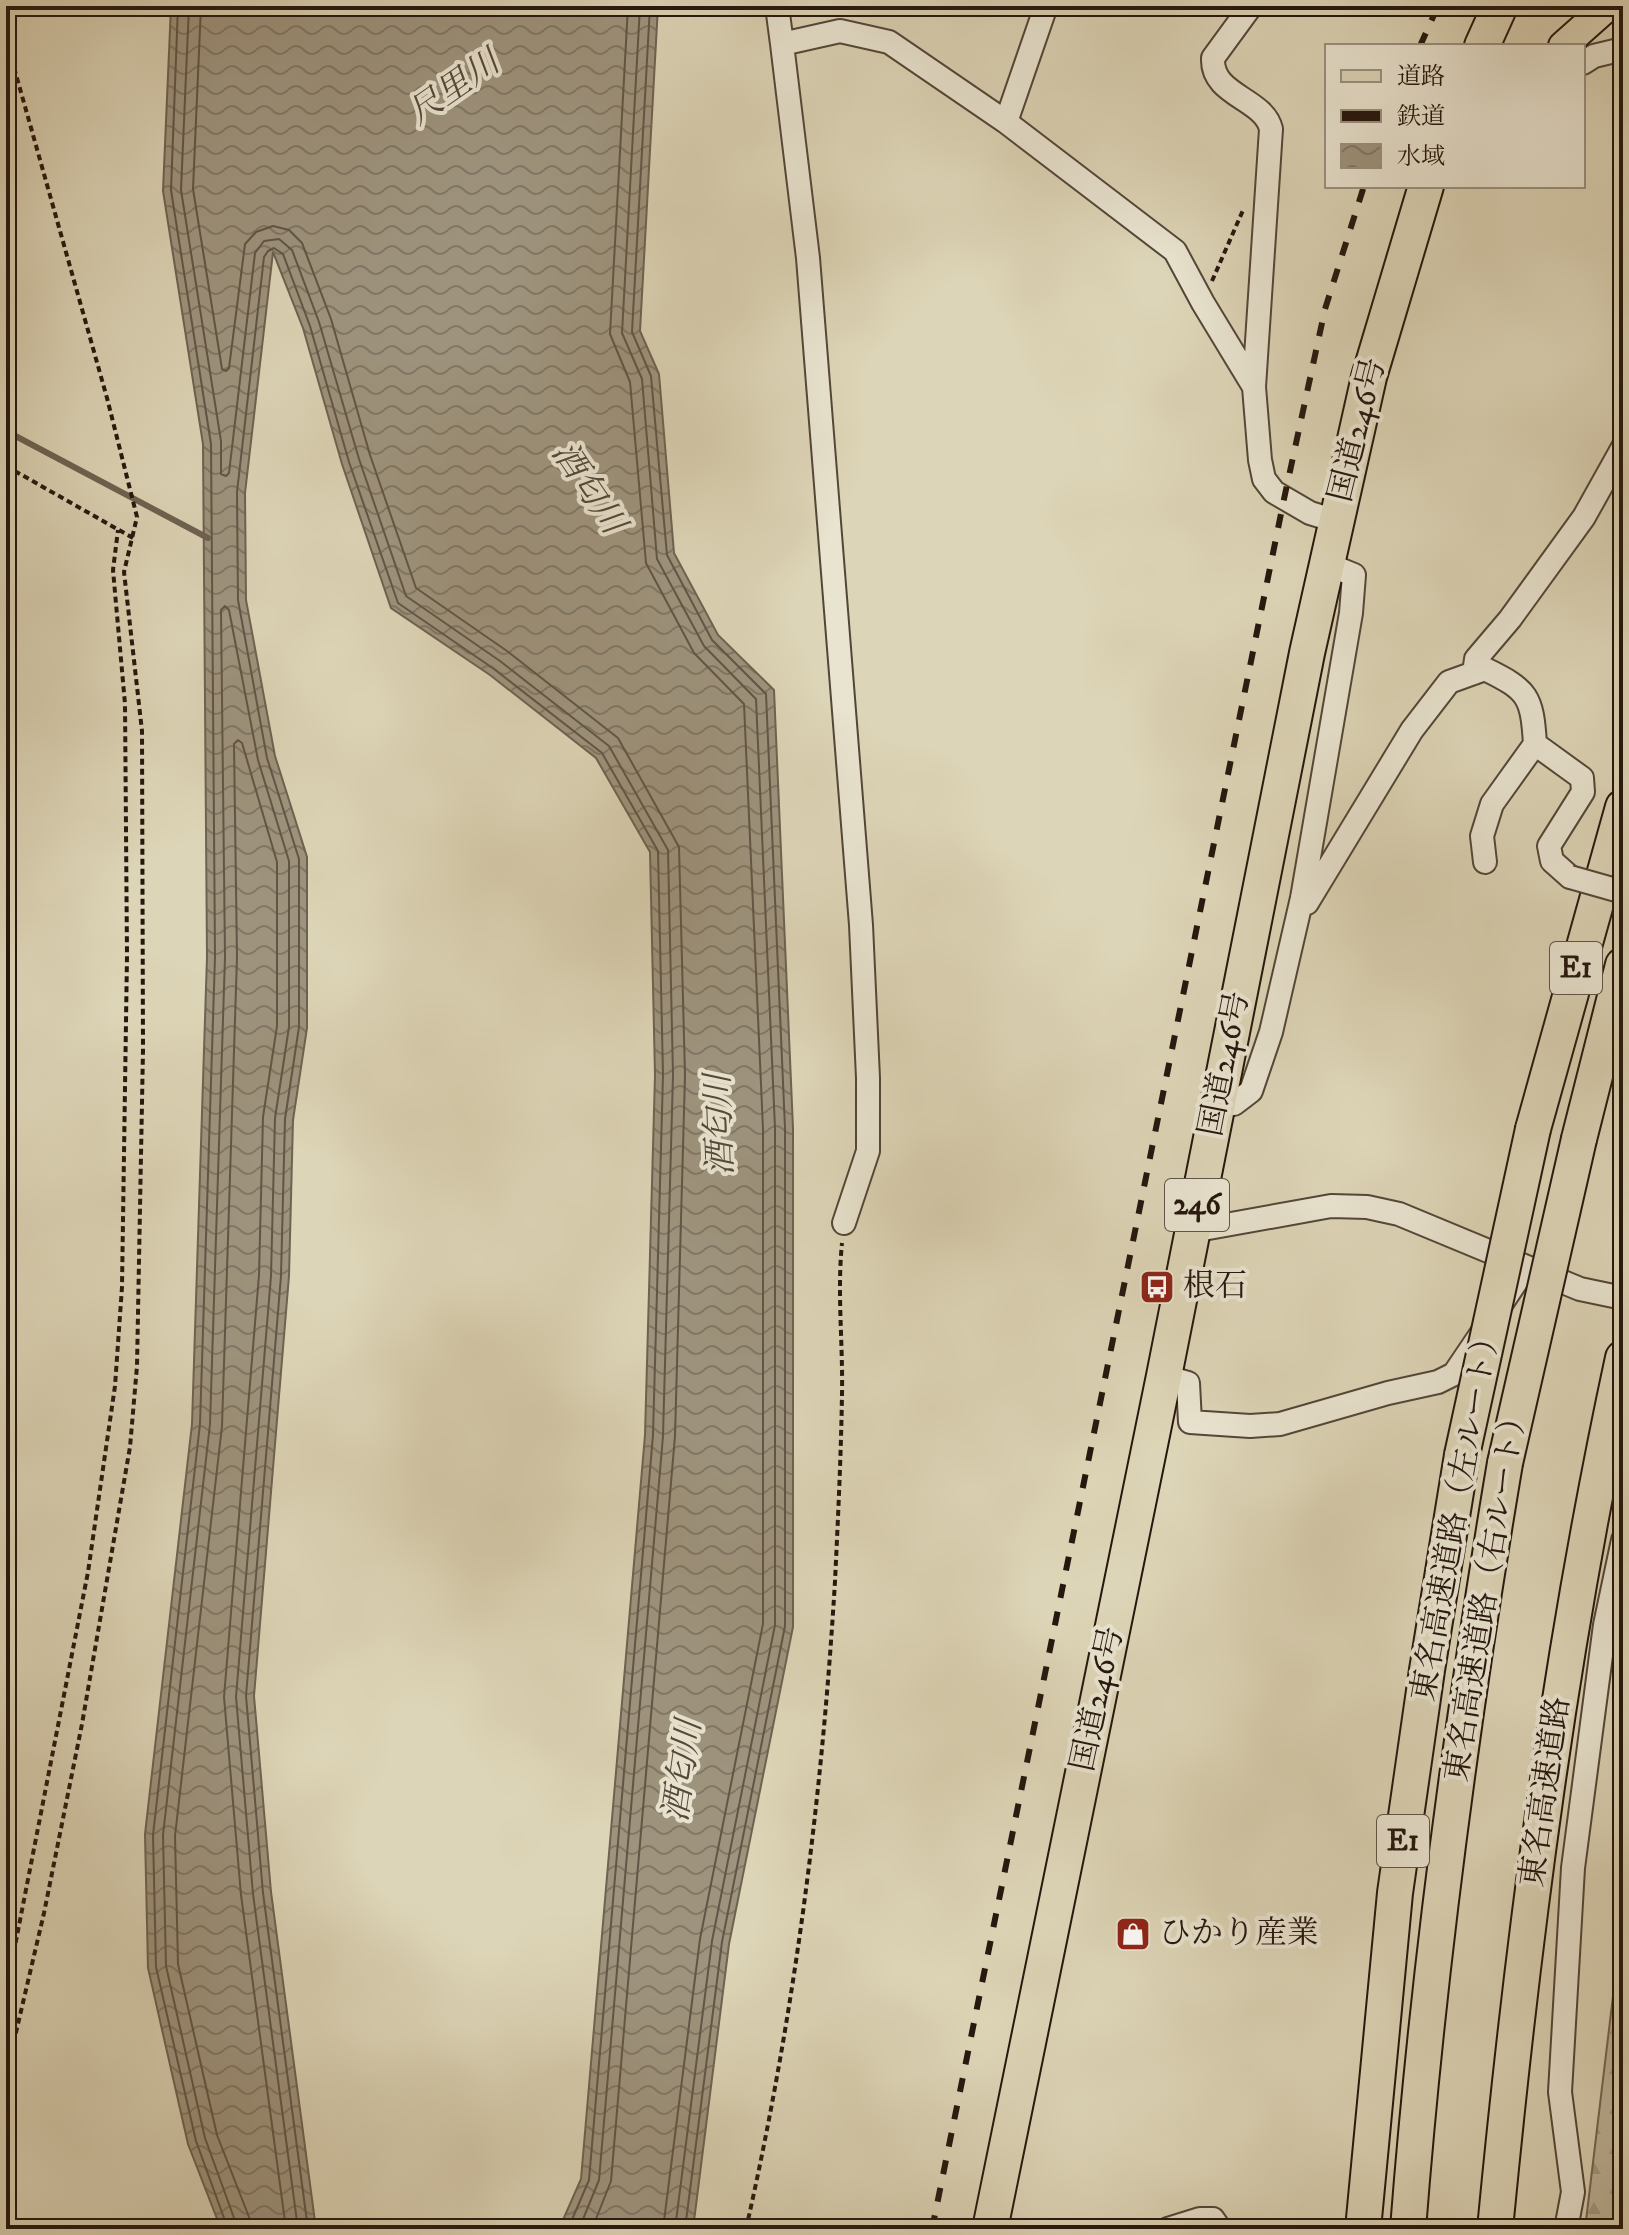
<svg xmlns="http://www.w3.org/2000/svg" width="1629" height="2235" font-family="'IM FELL DW Pica','Noto Serif JP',serif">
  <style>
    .forest { fill: url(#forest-firs); stroke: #726654; stroke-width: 2 }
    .water { fill: url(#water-waves); stroke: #6e6251; stroke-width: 2 }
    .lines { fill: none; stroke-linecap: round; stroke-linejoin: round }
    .shore { stroke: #625546; stroke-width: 2 }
    .stream { stroke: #6e6251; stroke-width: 6 }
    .minor-casing { stroke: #534638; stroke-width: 26 }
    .major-casing { stroke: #25160e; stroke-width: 32 }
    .highway-casing { stroke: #25160e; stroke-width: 38 }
    .path { stroke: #25160e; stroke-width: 4; stroke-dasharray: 6 4; stroke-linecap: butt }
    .minor { stroke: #e9e4d0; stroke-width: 22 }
    .major { stroke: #ddd5b7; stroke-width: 28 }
    .highway { stroke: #ddd5b7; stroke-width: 34 }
    .rail { stroke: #25160e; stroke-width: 6; stroke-dasharray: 14 14; stroke-linecap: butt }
    .minor-bridge-casing { stroke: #534638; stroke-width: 26; stroke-linecap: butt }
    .highway-bridge-casing { stroke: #25160e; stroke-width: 38; stroke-linecap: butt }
    .minor-bridge { stroke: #e9e4d0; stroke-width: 22 }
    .highway-bridge { stroke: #ddd5b7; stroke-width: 34 }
    .labels { text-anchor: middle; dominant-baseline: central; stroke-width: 8; stroke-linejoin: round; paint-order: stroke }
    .shield { fill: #e9e4d0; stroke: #605448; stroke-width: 2 }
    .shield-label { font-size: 30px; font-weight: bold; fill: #25160e }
    .street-label { font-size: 32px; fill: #25160e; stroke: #e9e4d0 }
    .poi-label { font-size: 32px; fill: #25160e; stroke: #e9e4d0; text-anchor: start }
    .water-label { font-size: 34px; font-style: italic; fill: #55483b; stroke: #e9e4d0 }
  </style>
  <defs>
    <pattern id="forest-firs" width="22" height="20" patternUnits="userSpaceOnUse" patternTransform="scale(2)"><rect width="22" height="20" fill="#beb59a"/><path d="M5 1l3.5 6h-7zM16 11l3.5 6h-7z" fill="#a39b84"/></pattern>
    <pattern id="water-waves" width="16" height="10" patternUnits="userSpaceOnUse" patternTransform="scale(2)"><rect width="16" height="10" fill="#9e947e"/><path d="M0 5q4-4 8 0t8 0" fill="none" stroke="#817866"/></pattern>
  </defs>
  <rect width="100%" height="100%" fill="#ddd5b7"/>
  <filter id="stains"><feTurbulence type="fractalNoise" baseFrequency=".0025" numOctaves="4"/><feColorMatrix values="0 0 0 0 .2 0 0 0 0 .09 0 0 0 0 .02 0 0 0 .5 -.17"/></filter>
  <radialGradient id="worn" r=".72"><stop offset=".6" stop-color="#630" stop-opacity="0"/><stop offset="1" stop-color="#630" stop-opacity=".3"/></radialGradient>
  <path class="forest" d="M1623,1913V2229H1585Z"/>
  <path class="water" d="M171,6H658L640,331L659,374L674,553L718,635L774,690L793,1128V1627L729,1944L693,2229H559L581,2179L645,1435L655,1075L650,852L596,758L490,675L391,608L342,464L303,328L273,252L245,493L246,600L275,756L307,857V1028L293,1120L289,1276L254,1696L271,1892L316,2229H221L188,2144L148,1968L145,1834L192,1424L207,957L203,444L163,191Z"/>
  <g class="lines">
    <path class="shore" d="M178,6L171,190L211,444L215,957L200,1424L153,1835L156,1967L196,2141L228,2229
      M189,6L181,190L221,441V474L226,476L229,473L255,253L264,241L279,239L292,250L319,322L359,459L406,596L500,661L609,746L668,850L673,1075L663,1436L599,2180L579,2229
      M201,6L193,189L222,369L226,371L229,368L245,244L256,232L273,226L289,230L302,243L331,319L370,455L416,588L507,651L618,738L679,847L685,1075L675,1436L611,2181L592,2229
      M628,6L610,334L630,382L646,563L694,653L744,704L763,1129V1624L700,1939L663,2229
      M640,6L622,333L642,379L657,559L704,646L756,699L775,1128V1625L712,1941L675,2229
      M650,6L632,332L651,376L667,555L712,640L766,694L785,1128V1626L722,1942L685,2229
      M238,2229L205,2138L166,1966L163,1835L210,1424L225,957L221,610L225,606L229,610L258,760L289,861V1027L275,1118L271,1276L236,1697L253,1894L298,2229
      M250,2229L249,2217L217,2135L178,1964L175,1836L222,1426L237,957L234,744L238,740L242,743L277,862V1026L263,1117L259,1275L224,1697L241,1895L286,2229
      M308,2229L263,1893L246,1696L281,1276L285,1119L299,1027V859L267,758L238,600L237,492L264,257L268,251L274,248L283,254L310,326L349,462L398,603L494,669L602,753L658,851L663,1075L653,1435L589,2180L568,2229"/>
    <path class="stream" d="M6,431L208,538"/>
    <g class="minor-casing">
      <path id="minor" d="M777,6L782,44
        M1251,6L1213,58C1211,96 1264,98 1271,129L1254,387L1260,460L1264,479L1274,492L1310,513L1336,521
        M1583,63L1594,56L1623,49
        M1006,122L1046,6
        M1474,673L1476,659L1510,619L1584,517L1623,447
        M1535,744L1582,778L1583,792L1549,846L1552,861L1570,877
        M1307,903L1412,730L1449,682L1485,669C1528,690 1532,696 1535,744L1492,804L1482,836L1485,862
        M1217,1102L1234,1104L1251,1091L1271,1032L1302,898L1351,613L1354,575L1327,564
        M844,1223L868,1151V1078L861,925L808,258L782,44L840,31L889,42L1006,122L1175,251L1203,303L1254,387
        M1192,1231L1331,1206L1367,1207L1399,1214L1580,1289L1623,1298
        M1500,1306L1526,1267
        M1164,1376L1188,1383L1190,1422L1250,1426L1280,1424L1388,1393L1438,1382L1454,1374L1481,1334
        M1168,2229L1200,2219H1213L1220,2229
        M1566,2229L1573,2192L1560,2092L1573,1868L1605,1625L1623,1540"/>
    </g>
    <g class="major-casing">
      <path id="major" d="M1563,46L1608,6"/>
    </g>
    <g class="highway-casing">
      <path id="highway" d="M1482,46L1500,6
        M1533,1129L1623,807
        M1579,1139L1623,965
        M990,2229L1164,1376L1307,653L1369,377L1426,186
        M1363,2229L1395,1893L1427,1670L1462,1455
        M1408,2229C1428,1971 1462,1718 1505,1463
        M1495,2229C1523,1937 1561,1645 1623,1358"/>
    </g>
    <path class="path" d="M6,39L107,398L137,517L124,572L142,731L143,1050L137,1366L130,1447L82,1724L44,1913L6,2075
      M1212,281L1244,208
      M6,466L133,538
      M6,1992L88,1572L115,1386L122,1287L127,955L125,704L113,570L118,530
      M746,2229C794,2017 822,1799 835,1581C838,1519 841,1456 842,1394C843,1343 837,1293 842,1243"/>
    <use href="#minor" class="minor"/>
    <use href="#major" class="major"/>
    <use href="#highway" class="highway"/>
    <path class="rail" d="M1420,46L1438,6
      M932,2229L1284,499L1325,309L1364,186"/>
    <g class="minor-bridge-casing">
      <path id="minor-bridge" d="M1570,877L1623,892"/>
    </g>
    <g class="highway-bridge-casing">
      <path id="highway-bridge" d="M1462,1455L1533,1129
        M1505,1463L1579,1139"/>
    </g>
    <use href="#minor-bridge" class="minor-bridge"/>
    <use href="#highway-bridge" class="highway-bridge"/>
  </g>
  <defs>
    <g id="bus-square" transform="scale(1.8)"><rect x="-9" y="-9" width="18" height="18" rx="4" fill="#8f2418" stroke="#e9e4d0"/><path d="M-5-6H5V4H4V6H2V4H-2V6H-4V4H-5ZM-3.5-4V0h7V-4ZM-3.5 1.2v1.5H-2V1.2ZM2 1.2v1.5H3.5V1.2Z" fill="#fff"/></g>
    <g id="shop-square" transform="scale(1.8)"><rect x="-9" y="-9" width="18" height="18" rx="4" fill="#8f2418" stroke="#e9e4d0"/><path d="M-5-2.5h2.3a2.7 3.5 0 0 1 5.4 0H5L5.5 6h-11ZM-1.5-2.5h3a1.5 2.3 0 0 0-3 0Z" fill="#fff"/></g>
  </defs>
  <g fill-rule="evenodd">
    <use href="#bus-square" x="1157" y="1287"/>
    <use href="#shop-square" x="1133" y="1934"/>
  </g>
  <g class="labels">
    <g class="shield">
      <rect x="1550" y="942" width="52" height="52" rx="6"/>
      <rect x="1165" y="1179" width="64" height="52" rx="6"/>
      <rect x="1377" y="1815" width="52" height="52" rx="6"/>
    </g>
    <g class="shield-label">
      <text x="1576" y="968">E1</text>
      <text x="1197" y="1205">246</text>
      <text x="1403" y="1841">E1</text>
    </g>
    <g class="street-label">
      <text transform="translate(1358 430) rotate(-76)">国道246号</text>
      <text transform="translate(1225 1064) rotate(-79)">国道246号</text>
      <text transform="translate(1457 1512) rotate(-80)">東名高速道路（左ルート）</text>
      <text transform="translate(1487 1592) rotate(-81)">東名高速道路（右ルート）</text>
      <text transform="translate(1098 1699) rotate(-78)">国道246号</text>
      <text transform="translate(1546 1792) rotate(-82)">東名高速道路</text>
    </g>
    <g class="poi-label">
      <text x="1183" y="1287">根石</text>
      <text x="1159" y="1934">ひかり産業</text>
    </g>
    <g class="water-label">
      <text transform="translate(454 88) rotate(-35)">尺里川</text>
      <text transform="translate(588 488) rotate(56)">酒匂川</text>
      <text transform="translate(720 1125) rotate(-92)">酒匂川</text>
      <text transform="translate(683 1771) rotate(-82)">酒匂川</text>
    </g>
  </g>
  <rect width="1629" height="2235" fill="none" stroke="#ddd5b7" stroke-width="32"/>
  <rect x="8" y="8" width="1613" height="2219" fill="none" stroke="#25160e" stroke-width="4"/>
  <rect x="16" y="16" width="1597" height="2203" fill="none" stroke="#25160e" stroke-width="2"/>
  <rect x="1325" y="44" width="260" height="144" fill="#e9e4d0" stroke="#9b9282" stroke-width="2"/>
  <rect x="1341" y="70" width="40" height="12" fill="#ddd5b7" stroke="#9b9282" stroke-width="2"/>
  <text x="1397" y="84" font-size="24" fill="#25160e">道路</text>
  <rect x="1341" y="110" width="40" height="12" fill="#25160e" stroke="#9b9282" stroke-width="2"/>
  <text x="1397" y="124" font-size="24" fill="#25160e">鉄道</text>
  <rect x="1341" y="144" width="40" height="24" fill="url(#water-waves)" stroke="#9b9282" stroke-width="2"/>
  <text x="1397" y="164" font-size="24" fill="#25160e">水域</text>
  <rect width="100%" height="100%" filter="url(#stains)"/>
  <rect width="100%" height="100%" fill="url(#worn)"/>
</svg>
